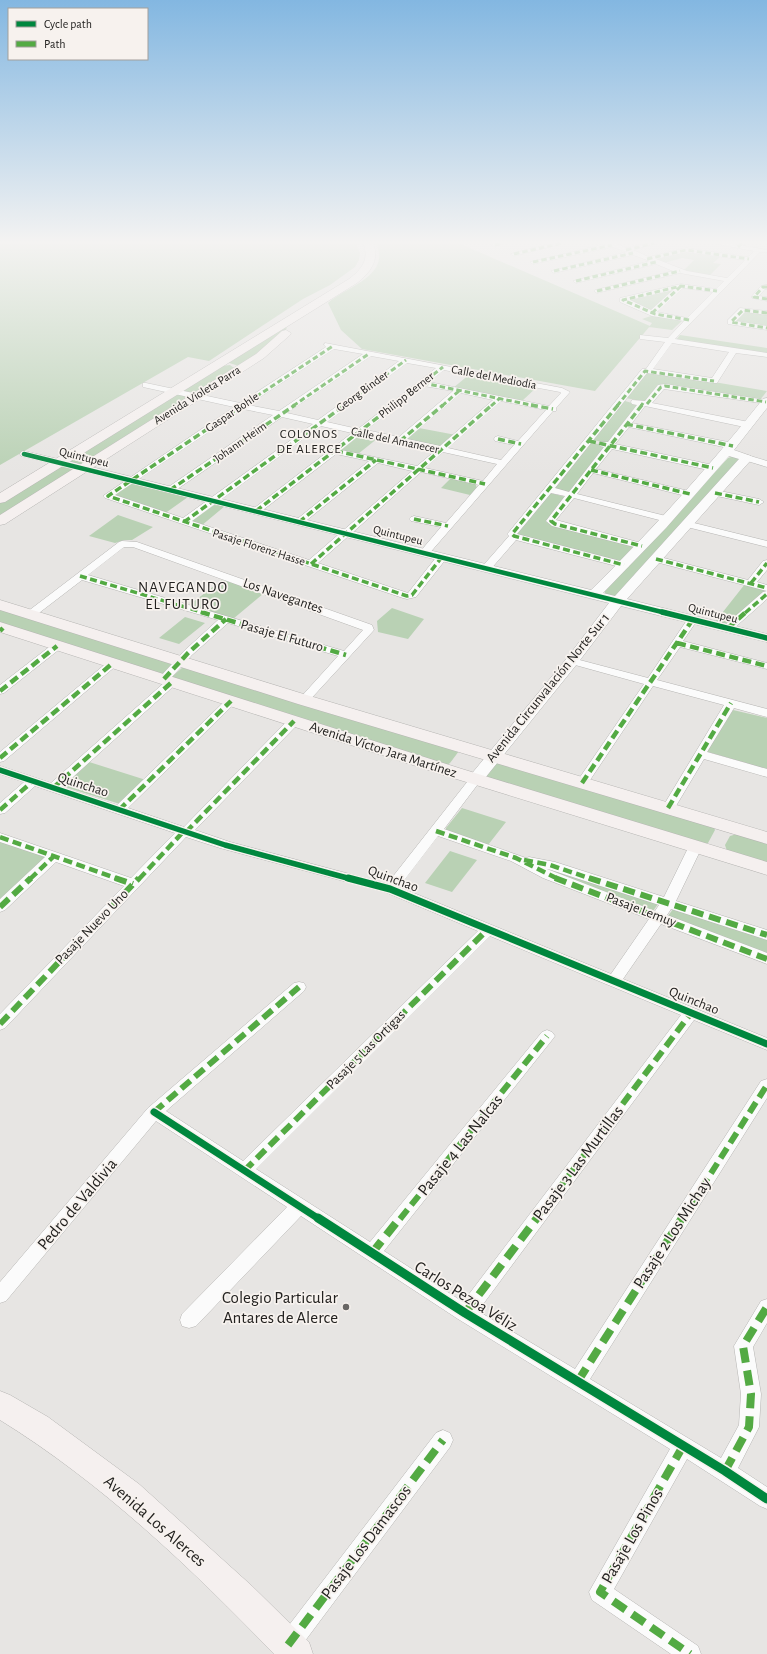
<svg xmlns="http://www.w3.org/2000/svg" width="767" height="1654" font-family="'Alegreya Sans',sans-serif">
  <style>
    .green { fill: #b9d1b4 }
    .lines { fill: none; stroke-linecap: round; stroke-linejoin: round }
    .minor-casing { stroke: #b6b5b3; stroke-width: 1 }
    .tertiary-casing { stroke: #b6b5b3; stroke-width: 1 }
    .secondary-casing { stroke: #b6b5b3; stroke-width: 1 }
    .minor { fill: #fbfbfb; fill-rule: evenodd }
    .tertiary { fill: #fbfbfb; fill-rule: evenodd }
    .secondary { fill: #f5f0ef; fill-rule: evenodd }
    .quiet-far4 { stroke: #53aa43; stroke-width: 3; stroke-dasharray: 5.5 3; stroke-linecap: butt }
    .quiet-far3 { stroke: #53aa43; stroke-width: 3.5; stroke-dasharray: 7 3.5; stroke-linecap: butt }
    .quiet-far2 { stroke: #53aa43; stroke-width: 4.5; stroke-dasharray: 9 4.5; stroke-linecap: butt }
    .quiet-far1 { stroke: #53aa43; stroke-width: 6; stroke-dasharray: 12 6; stroke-linecap: butt }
    .quiet { stroke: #53aa43; stroke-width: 8; stroke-dasharray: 15 8; stroke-linecap: butt }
    .cycleway-far3-casing { stroke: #f7f2ee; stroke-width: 6 }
    .cycleway-far2-casing { stroke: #f7f2ee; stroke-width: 8 }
    .cycleway-far1-casing { stroke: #f7f2ee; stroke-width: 10 }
    .cycleway-casing { stroke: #f7f2ee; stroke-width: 12 }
    .cycleway-far3 { stroke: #00873e; stroke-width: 4.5 }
    .cycleway-far2 { stroke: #00873e; stroke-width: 5.5 }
    .cycleway-far1 { stroke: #00873e; stroke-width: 7 }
    .cycleway { stroke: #00873e; stroke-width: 9 }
    .poi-dot { fill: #686664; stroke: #f7f2ee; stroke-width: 1.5 }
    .labels { text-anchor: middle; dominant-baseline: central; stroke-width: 3.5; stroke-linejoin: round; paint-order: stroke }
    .far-street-label { font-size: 12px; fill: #232220; stroke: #f7f2ee }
    .far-neighbourhood-label { font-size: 13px; letter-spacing: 1px; fill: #232220; stroke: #f7f2ee }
    .street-label { font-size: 14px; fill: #232220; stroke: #f7f2ee }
    .neighbourhood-label { font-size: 15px; letter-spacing: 1px; fill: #232220; stroke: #f7f2ee }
    .near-street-label { font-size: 17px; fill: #232220; stroke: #f7f2ee }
    .near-poi-label { font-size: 17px; fill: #232220; stroke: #f7f2ee; text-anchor: end }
  </style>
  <rect width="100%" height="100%" fill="#e7e5e3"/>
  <path class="green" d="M0,243H356L360,253L359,260L355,267L330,285L303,299L209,361L188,357L0,465Z
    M376,243H458L650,326L595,391L362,349L341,330L328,303C342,290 376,280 379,259C380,253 378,248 376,243Z
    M684,251L721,256L713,263L721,264L709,276L683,271L694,260L682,258L664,263L654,258Z
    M674,290L651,311L628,300Z
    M743,311L767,314V327L734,321Z
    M654,315L683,320L672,330L649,327L652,323L642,319Z
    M286,327L287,328L270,346L239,366L226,362Z
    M680,335L767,348V354L676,340Z
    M230,365L234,368L195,393L182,391L221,366Z
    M649,371L767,391L760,400L667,385L645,402L626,398L645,372Z
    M470,374L537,387L522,401L453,388Z
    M175,394L189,397L82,465L67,461Z
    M625,401L639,405L610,443H606L594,440L593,439L622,402Z
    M419,428L456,435L440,447L407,439Z
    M359,435L378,438L358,454L341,450Z
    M590,443L606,445L569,492L554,488Z
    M731,457H735L740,459L616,596H612L605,594V590L728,458Z
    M61,465L75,469L0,517V502Z
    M451,478L475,483L477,488L470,495L441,488Z
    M130,483L188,497L164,514L112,494Z
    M550,493L566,497L549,519L634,546L620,561L515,534Z
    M214,505L225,506L201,526L190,522Z
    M118,515L153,527L132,540H124L115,543L89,536Z
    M223,579L264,593L233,619L188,606Z
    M745,584L767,591L727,624L715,622Z
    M392,608L424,619L408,639L378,632L377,621Z
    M0,609L173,663L163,674L0,623Z
    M185,617L205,623L179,644L159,638Z
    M183,667L459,751L450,763L447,765L173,678V676Z
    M733,710L767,718V769L708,752V750Z
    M86,761L146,780L120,804L62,786Z
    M498,762L714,828L715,830L708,843L705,844L487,778V774Z
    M462,808L506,822L488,845L446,830V828Z
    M737,834L767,842V865L727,851L725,845L730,836Z
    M0,840L47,858L0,904Z
    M450,851L477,860L452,892L425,883Z
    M533,864L658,904L653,911Z
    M673,909L767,938V956L668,916Z"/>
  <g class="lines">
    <g class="minor-casing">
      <path id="minor" d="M495,243H506L495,247L492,245Z
        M553,243H565L514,256L511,254Z
        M605,243H614L627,248L646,243H657L633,250L649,257L686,248L748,257L754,251L712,243H728L767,250V252H760L675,339L767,353V357L736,353L717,383H714L647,373L555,488L569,492L604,447L600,446L599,444L600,442H608L637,405L632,404L631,402L632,400L645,401L658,385L665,384L766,400L767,404L664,389L652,403L749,422L753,425L749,428L645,406L632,423L733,443L737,446L733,449L629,427L615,444L713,465L717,468L713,471L612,449L596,469L693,492L695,494L690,497L593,473L577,494L670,517L672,519L667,522L574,498L556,520L645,544L647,546L645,548L642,549L552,526L546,521L565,496L551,493L517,534L628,563L629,565L628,567L624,568L516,540L490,570H482L481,568L509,536L507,534L509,532L642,369H646L665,342L640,339V335L668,338L684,321L652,316L620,302V298L681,284L716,289L724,281L680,273L597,293L594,291L595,290L673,271L656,264L576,283L573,281L650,261L633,255L554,273L551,271L627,252L612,247L533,264L530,262L606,244ZM686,252L745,260L727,278L687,271L656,259ZM683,288L713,292L687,318L657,312ZM673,290L651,310L630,300ZM672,343L729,352L712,378L653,369Z
        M767,285V289H765L759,296L767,297V301L752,298V296L761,286Z
        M740,308L767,311V315L745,312L736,321L767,326V330L728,324V320Z
        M325,343L562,388L570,392L556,408V411H553L428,555H420L419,553L441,527L411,521L409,519L411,517L414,516L446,523L479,485L421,472L318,563L408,593L438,555H446L447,557L446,559L416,597L407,599L403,598L105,498L103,496L234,407L143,387V383H146L240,403L326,347L324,345ZM334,349L363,354L279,411L248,405ZM371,356L399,361L318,420L287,413ZM407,363L436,368L358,429L327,422ZM444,370L560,392L561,393L549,406L429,382ZM424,386L453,391L399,437L366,430ZM461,393L493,400L440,446L407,439ZM501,401L546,410L518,441L498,436L495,437L494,439L495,441L514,445L501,460L448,448ZM243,409L273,415L167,488L165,490L167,492H173L282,417L313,424L183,518L115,495ZM321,426L352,433L253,509L251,511L253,513H259L336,454L369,461L296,520L294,522L296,524H302L378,463L412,471L309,560L192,521ZM361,434L435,451L417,466L341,450ZM443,452L497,464L483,481L425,468Z
        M24,451L62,460L63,462L59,465L21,456L20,454L21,452Z
        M747,455L767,461V467L744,460L743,458Z
        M715,490L759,499L764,502L759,505L712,495L710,493L712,491Z
        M686,521L767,541V547L683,526L681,524L683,522Z
        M122,541L137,542L372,625L374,630L308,702H300L298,700L300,698L338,656L228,623L192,655L170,679L176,680L178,682L176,684L62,787L117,805L227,699H235L237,701L235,703L128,808L184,827L290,718H298L300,721L298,724L195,830L230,842L387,884L471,777H479L481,780L444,829L526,858L529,857L555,862L664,897L690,844L695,843L700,844L702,847L676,901L767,930V940L671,909L667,915L767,953V964L661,924L623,979L767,1038V1050L694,1020L478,1311L575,1369L761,1081L767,1079V1098L590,1379L721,1458L739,1425L741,1394L734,1346L761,1301L767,1299V1323L753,1347L761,1394L759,1427L738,1468L767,1487V1509L760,1506L687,1459L614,1589L698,1646L701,1654H671L592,1600L589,1592L670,1449L458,1319L301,1216L196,1326L189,1328L182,1326L180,1320L182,1314L287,1207L156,1121L6,1301L0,1303V1282L148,1108L294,983L299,982L304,983L306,987L304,991L166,1111L243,1161L478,931L385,892L220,848L186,837L5,1028L0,1030V1014L124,886L56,862L5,910L0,912V899L45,857L0,842V833L131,878L175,833L35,786L5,813L0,814V803L24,782L0,774V766L51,783L165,682L160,681L158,679L160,677L184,651L218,620L82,580L35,616H27L26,614L27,612L119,542ZM124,547H133L363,630L344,651L88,575ZM438,836L511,861L543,878L649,919L611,974L399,887ZM547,869H548L659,905L655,911ZM490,936L681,1015L463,1302L384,1251L552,1040L555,1036L552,1032L547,1030L542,1032L370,1242L256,1169Z
        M656,556L748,580L763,561L767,560V570L757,582L767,585V599L732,630H724L723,628L724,626L763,592L767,591L652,561L651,559Z
        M693,616L698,619L683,641L767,663V669L680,647L657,680L767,709V717L734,708L707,752L767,769V777L704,759L673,811H663L662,808L724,705L653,686L586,786H578L576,783L644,684L568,663L566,661L572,658L648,678L689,617Z
        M57,643L62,646L61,648L4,693L0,694V685L53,644Z
        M113,660L119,663L117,665L4,761L0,762V752L109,661Z
        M443,1430L450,1433L453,1440L450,1447L296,1653H280L277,1645L280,1637L436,1433Z"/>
    </g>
    <g class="tertiary-casing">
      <path id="tertiary" d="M767,398V408L734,450L751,456L753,458L751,460L627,599L767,634V642L621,606L577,664L481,783L475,785L469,783L467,780L469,777L567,658L609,603L55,464L53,462L55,460L59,459L591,590C652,530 710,466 763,399ZM729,456L739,459L615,596L603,593L666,528Z"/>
    </g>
    <g class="secondary-casing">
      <path id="secondary" d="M363,243H373C380,260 370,273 357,283L5,502L0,503V493L349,279C362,269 370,259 363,243Z
        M286,330L291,333L290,335L264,358L5,524L0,525V515L256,354L282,331Z
        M0,600L310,696L767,832V844L298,704L0,610Z
        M0,622L462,769L767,862V875L450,777L0,632Z
        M0,1391L10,1395L48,1417L139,1484L252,1586L309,1642L313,1654H274C191,1568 102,1483 0,1420Z"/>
    </g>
    <use href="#minor" class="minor"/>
    <use href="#tertiary" class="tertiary"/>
    <use href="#secondary" class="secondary"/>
    <path class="quiet-far4" d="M495,245L503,243
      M738,247L742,243
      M626,250L654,243
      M514,254L562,243
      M647,259L686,250L749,259
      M533,262L612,245
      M554,271L633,253
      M576,281L656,262
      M767,287H763L754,297L767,299
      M597,291L680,271
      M652,313L680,287
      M767,313L743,310L731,322L767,328
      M689,320L655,314L623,300L681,286L717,291
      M423,383L536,406
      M647,404L661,387L665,386L766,402
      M242,406L333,346
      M293,406L370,353
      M343,406L406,360
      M393,406L443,367
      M442,406L460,390
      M491,406L500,398
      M617,406L645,371L714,381
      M641,406L643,403"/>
    <path class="quiet-far3" d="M243,405L108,496L407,596L412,595L442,557
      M531,405L553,409
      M618,405L512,534L514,536L624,565
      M642,405L551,521L555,524L642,546
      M626,424L733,446
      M498,439L521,444
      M400,441L443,405
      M589,441L713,468
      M336,451L485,484
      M591,470L690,494
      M170,490L295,405
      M715,493L759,502
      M256,511L394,405
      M414,519L448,526
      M184,522L345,405
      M299,522L376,460
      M656,559L767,588
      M311,564L492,405
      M80,576L205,613
      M751,583L767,563
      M745,613L767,594"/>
    <path class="quiet-far2" d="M201,612L346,655
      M728,628L746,612
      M0,631L3,628
      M677,643L767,666
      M164,679L188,653L226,619
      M0,691L57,646
      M0,758L113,663
      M582,783L693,619
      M53,788L172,682
      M668,808L731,703
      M0,810L33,781
      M119,810L231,701
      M436,831L516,858L558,879
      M186,832L294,721
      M0,837L118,879
      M524,860L550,865L592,879
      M30,879L54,856
      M139,879L184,831"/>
    <path class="quiet-far1" d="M115,878L133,884
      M555,878L767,959
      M589,878L767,935
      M0,907L31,878
      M0,1024L139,878
      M154,1112L299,987
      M244,1171L488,929
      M400,1219L547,1036
      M536,1219L691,1013
      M682,1219L767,1085"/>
    <path class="quiet" d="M372,1253L400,1218
      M465,1313L537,1218
      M578,1381L682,1218
      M683,1446L600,1592L690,1654
      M725,1471L749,1427L751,1394L743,1346L767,1307
      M288,1645L443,1440"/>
    <g class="cycleway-far3-casing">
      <path id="cycleway-far3" d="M24,454L666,613"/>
    </g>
    <g class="cycleway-far2-casing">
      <path id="cycleway-far2" d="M662,612L767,638
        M0,770L225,845L351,879"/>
    </g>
    <g class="cycleway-far1-casing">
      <path id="cycleway-far1" d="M348,878L390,889L767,1044
        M154,1112L319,1219"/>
    </g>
    <g class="cycleway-casing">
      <path id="cycleway" d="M318,1218L465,1313L725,1471L767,1499"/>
    </g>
    <use href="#cycleway-far3" class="cycleway-far3"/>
    <use href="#cycleway-far2" class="cycleway-far2"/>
    <use href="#cycleway-far1" class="cycleway-far1"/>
    <use href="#cycleway" class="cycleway"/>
  </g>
  <linearGradient id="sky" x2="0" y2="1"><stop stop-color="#83b7e1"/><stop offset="0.51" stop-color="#f4f3f2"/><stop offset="1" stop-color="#f4f3f2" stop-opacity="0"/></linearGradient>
  <rect width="767" height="475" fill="url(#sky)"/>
  <circle class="poi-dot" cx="346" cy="1307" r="4"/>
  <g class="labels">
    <g class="far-street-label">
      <text transform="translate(494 377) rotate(11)">Calle del Mediodía</text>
      <text transform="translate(362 391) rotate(-36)">Georg Binder</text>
      <text transform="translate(197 395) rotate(-32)">Avenida Violeta Parra</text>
      <text transform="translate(406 395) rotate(-38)">Philipp Berner</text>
      <text transform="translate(232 412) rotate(-34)">Gaspar Bohle</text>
      <text transform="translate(395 440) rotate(12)">Calle del Amanecer</text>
      <text transform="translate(240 442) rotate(-35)">Johann Heim</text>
      <text transform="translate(84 457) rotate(14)">Quintupeu</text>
      <text transform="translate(398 535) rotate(14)">Quintupeu</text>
      <text transform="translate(259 547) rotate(18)">Pasaje Florenz Hasse</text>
      <text transform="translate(713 613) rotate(14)">Quintupeu</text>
    </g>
    <g class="far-neighbourhood-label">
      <text x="309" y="434">COLONOS<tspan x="309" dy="15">DE ALERCE</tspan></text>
    </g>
    <g class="street-label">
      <text transform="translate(283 596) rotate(19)">Los Navegantes</text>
      <text transform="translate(282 636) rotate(16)">Pasaje El Futuro</text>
      <text transform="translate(548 688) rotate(-51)">Avenida Circunvalación Norte Sur 1</text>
      <text transform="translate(383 750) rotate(18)">Avenida Víctor Jara Martínez</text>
      <text transform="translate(83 785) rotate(18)">Quinchao</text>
      <text transform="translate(393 879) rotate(20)">Quinchao</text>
      <text transform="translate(641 910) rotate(21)">Pasaje Lemuy</text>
      <text transform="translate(92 927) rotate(-46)">Pasaje Nuevo Uno</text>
      <text transform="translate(694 1001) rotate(22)">Quinchao</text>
      <text transform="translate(366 1050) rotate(-45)">Pasaje 5 Las Ortigas</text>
    </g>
    <g class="neighbourhood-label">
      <text x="183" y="587">NAVEGANDO<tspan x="183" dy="17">EL FUTURO</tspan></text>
    </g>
    <g class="near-street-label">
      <text transform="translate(460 1145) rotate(-51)">Pasaje 4 Las Nalcas</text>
      <text transform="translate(578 1163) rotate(-53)">Pasaje 3 Las Murtillas</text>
      <text transform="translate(77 1204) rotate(-50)">Pedro de Valdivia</text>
      <text transform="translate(672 1233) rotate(-57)">Pasaje 2 Los Michay</text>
      <text transform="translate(466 1296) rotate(32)">Carlos Pezoa Véliz</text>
      <text transform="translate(155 1521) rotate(41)">Avenida Los Alerces</text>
      <text transform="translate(632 1536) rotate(-60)">Pasaje Los Pinos</text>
      <text transform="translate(366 1542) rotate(-53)">Pasaje Los Damascos</text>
    </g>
    <g class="near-poi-label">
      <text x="338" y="1297">Colegio Particular<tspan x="338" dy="20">Antares de Alerce</tspan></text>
    </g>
  </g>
  <rect x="8" y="8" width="140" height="52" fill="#f7f2ee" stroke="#a29f9c"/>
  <rect x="16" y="21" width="20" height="6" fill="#00873e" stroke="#a29f9c"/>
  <text x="44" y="28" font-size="12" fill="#232220">Cycle path</text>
  <rect x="16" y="41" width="20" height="6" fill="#53aa43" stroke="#a29f9c"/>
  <text x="44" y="48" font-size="12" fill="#232220">Path</text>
</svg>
